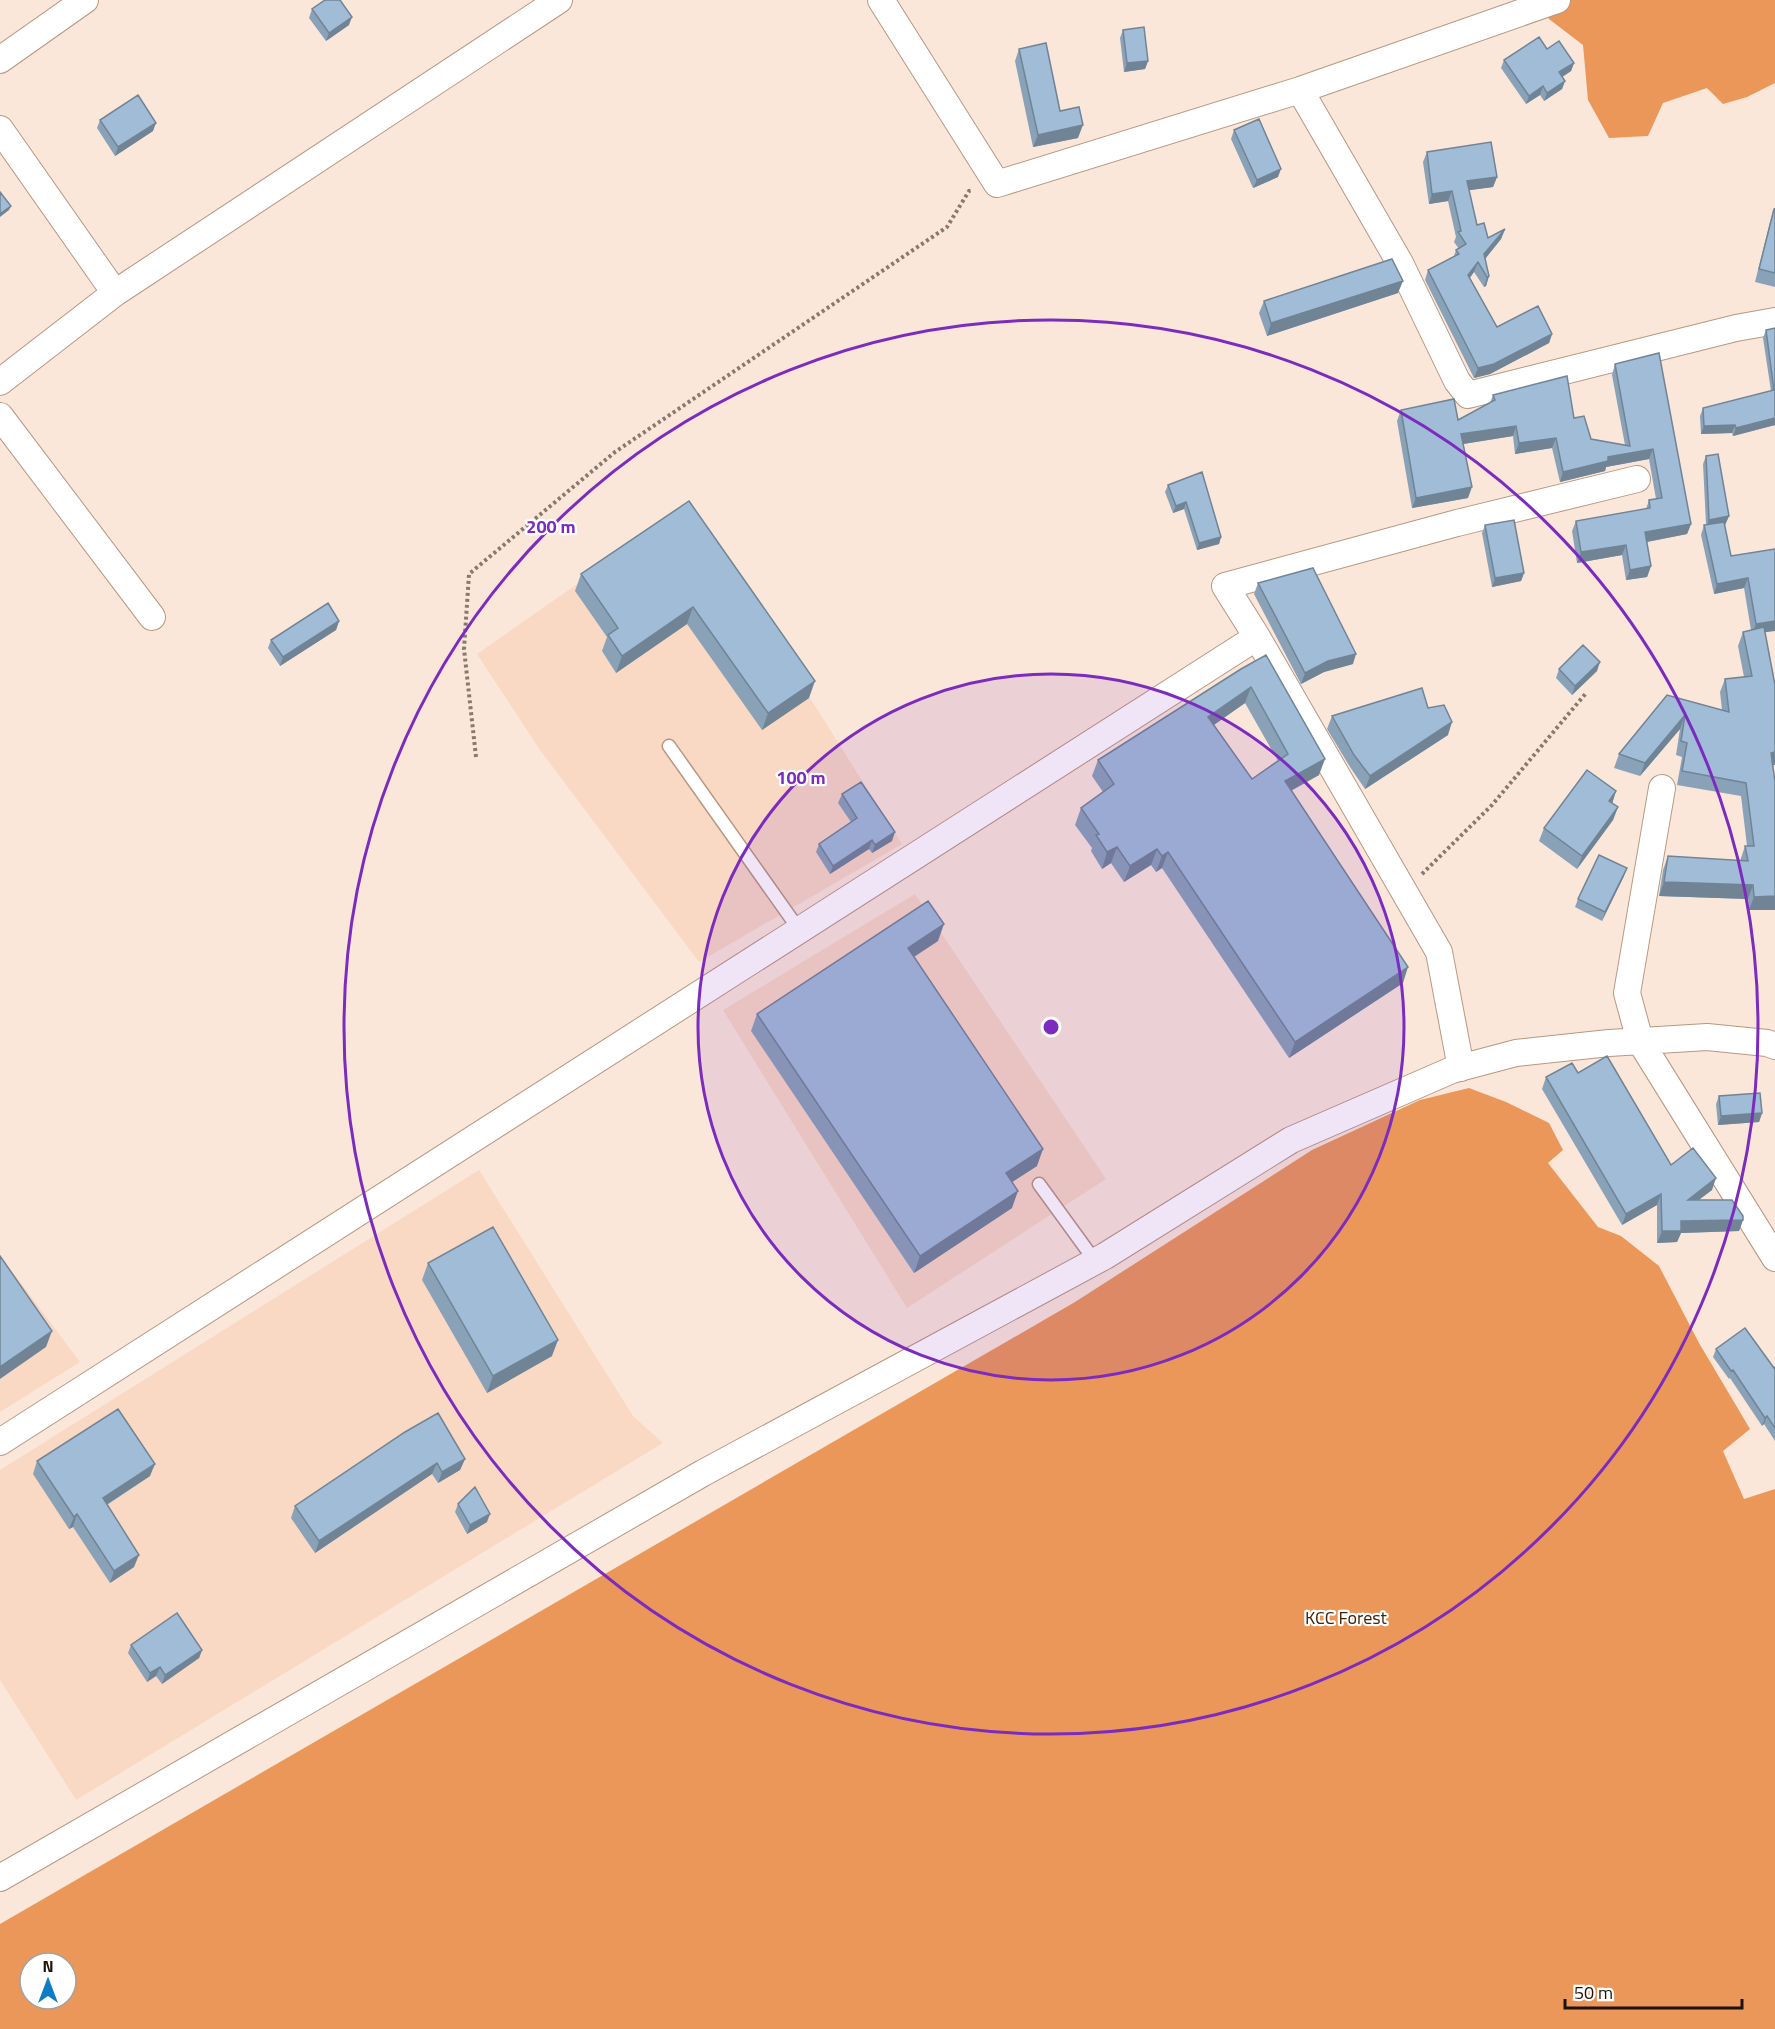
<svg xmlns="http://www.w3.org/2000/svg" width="1775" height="2029" font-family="'Titillium Web',sans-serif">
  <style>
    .built { fill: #f9d9c3 }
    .forest { fill: #eb9759; fill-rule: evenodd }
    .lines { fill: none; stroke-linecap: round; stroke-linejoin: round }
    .lane-casing { stroke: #b79782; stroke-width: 15 }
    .street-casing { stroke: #b79782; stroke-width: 28 }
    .path { stroke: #88796e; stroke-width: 4; stroke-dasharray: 3 3; stroke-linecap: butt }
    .lane { stroke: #fff; stroke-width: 12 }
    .street { stroke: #fff; stroke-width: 26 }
    .wall { fill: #8aa2b8; fill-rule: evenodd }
    .shaded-wall { fill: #708496 }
    .building { fill: #a0bcd6; stroke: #708496; stroke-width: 1.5; fill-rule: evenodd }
    .ring { fill: none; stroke: #7b2cbf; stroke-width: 3 }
    .labels { text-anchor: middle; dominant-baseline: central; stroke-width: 4.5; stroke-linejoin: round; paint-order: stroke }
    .park-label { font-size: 18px; fill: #432207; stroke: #fff }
    .centre { fill: #7b2cbf; stroke: #fff; stroke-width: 3 }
    .ring-label { font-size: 18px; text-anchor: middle; font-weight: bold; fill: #7b2cbf; stroke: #fff; stroke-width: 4.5; stroke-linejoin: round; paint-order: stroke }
  </style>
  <rect width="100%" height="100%" fill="#fbe7d9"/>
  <path class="built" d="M689,506L902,844L699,962L540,750L477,654Z
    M915,894L1106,1179L907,1308L723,1010Z
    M479,1170L633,1416L663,1443L76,1800L0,1680V1470Z
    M0,1255L80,1362L0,1412Z"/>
  <path class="forest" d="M1538,0H1775V83L1747,97L1723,104L1707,88L1663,103L1648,136L1609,138L1588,100L1583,45L1549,19Z
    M1469,1088L1506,1102L1549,1123L1563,1150L1548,1163L1598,1227L1621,1236L1659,1266L1699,1343L1750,1429L1723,1451L1744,1499L1775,1489V2029H0V1924L1075,1302L1312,1150L1420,1100ZM30,1963H66V1999H30Z"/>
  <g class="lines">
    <g class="lane-casing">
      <path id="lane" d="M669,746L800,931
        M1039,1184L1095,1261"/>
    </g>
    <g class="street-casing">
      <path id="street" d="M881,0L997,184L1300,90L1557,0
        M0,60L85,0
        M1300,90L1400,263L1457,381L1468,395L1736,328L1775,321
        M0,129L115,293
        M0,382L115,293L559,0
        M0,416L152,617
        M1257,637L1439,952L1461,1068
        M1662,788L1627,993L1640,1041L1775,1258
        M0,1442L1257,637L1225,586L1457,523L1637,479
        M0,1878L703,1473L1105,1256L1291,1140L1452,1070L1516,1053L1609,1043L1707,1037L1767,1043L1775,1046"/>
    </g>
    <path class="path" d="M476,757L464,649L469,574L615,452L947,227L969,191L973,190
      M1422,874L1492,805L1587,692"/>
    <use href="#lane" class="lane"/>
    <use href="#street" class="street"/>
  </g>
  <path class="wall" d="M312,9L349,25L326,41L309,18Z
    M1123,30L1148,61L1145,69L1124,72L1120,38Z
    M1019,49L1060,111L1078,138L1033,147L1015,61Z
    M1547,49L1574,63L1571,71L1562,77L1565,81L1562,89L1544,101L1540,95L1526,104L1501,68L1504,60Z
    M100,120L153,131L115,156L97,128Z
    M1234,130L1278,177L1253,188L1231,139Z
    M1427,152L1497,177L1493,187L1469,190L1477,225L1488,238L1505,229L1501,239L1485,259L1489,276L1486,286L1484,287L1474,272L1470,278L1497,327L1552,334L1549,343L1490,374L1474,378L1425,280L1428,270L1454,256L1456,250L1459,249L1454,242L1456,237L1448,201L1429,204L1423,162Z
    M1774,209H1775V287L1755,282L1770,222Z
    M1398,293L1267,336L1259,313L1264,301Z
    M1775,328V425L1733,436L1732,433L1701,434L1700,416L1703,408L1771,391L1763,338L1766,330Z
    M1615,364L1691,524L1687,534L1647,542L1651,566L1647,577L1626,580L1622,555L1577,563L1572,531L1576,521L1646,509L1649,500L1656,499L1649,459L1606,467L1605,471L1560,482L1552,448L1515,454L1513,436L1463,444L1468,498L1412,508L1397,421L1401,410L1458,420L1490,403L1493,395L1574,418L1591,439L1625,445L1612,375Z
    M1706,456L1729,516L1725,525H1724L1731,556L1775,549L1765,632L1775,685V765H1773L1775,910H1749L1748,899L1659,896L1663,870L1668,856L1740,861L1745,846H1747L1741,796L1677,785L1682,757L1676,755L1680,729L1640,776L1614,768L1619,754L1667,695L1722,710L1720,692L1725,679L1744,677L1738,646L1743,632L1751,630L1744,588L1714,594L1701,535L1704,525L1706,524L1703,464Z
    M1202,472L1221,537L1219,544L1197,550L1184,509L1173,513L1165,492L1168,485Z
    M689,501L809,698L762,730L687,624L616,673L602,651L607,637L575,591L581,574Z
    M1485,525L1524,573L1521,581L1492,587L1482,533Z
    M1258,583L1353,664L1324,672L1301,684L1254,594Z
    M339,621L336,630L280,666L268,648L271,640Z
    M1241,669L1319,775L1291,791L1403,983L1289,1058L1162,868L1156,872L1151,865L1124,882L1111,863L1102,869L1091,851L1092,848L1075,825L1081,808L1103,792L1092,776L1098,760ZM1245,703L1278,761L1252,779L1214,725Z
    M1559,669L1597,671L1572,695L1556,678Z
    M1428,708L1448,735L1365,789L1350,767L1327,729L1332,716Z
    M1616,791L1612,803L1618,807L1613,820L1577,869L1539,841L1544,828Z
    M842,794L892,841L872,853L869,849L830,874L816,852L819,844L851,822L838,803Z
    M1624,876L1602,921L1575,907L1578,899Z
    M938,941L914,957L1037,1166L1012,1182V1208L914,1273L751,1031L757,1014Z
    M1578,1073L1671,1165L1712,1190L1698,1200L1743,1220L1739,1231L1681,1233L1677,1242L1657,1243V1205L1622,1225L1542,1089L1546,1077Z
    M1719,1096L1762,1113L1759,1122L1718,1125L1716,1104Z
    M428,1263L552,1356L487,1393L422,1280Z
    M1716,1349L1774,1368L1775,1367V1441L1764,1424L1762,1426L1730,1378L1729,1379L1713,1357Z
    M405,1432L465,1459L460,1470L438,1483L432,1474L315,1553L291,1518L295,1506Z
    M37,1461L150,1476L107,1505L134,1567L110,1583L73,1527L69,1529L33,1474Z
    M458,1504L487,1522L467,1534L455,1512Z
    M131,1645L202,1650L199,1658L162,1684L156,1676L147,1682L128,1653Z"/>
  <path class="shaded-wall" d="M352,17L349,25L326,41L329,33Z
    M1148,61L1145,69L1124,72L1127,63Z
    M1574,63L1571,71L1556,81L1559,72Z
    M1565,81L1562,89L1544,101L1547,93Z
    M1543,86L1540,95L1526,104L1529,96Z
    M156,123L153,131L115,156L118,147Z
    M1083,125L1078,138L1033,147L1038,135Z
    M1281,169L1278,177L1253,188L1257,180Z
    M1497,177L1493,187L1464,191L1467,181Z
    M1452,191L1448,201L1429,204L1432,194Z
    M11,206L9,210L0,217V214Z
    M1505,229L1501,239L1481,264L1484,254Z
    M1478,262L1474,272L1464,285L1468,275Z
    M1489,276L1486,286L1484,287L1487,277Z
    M1403,281L1398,293L1267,336L1271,323Z
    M1552,334L1549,343L1490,374L1474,378L1478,368Z
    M1775,418V425L1733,436L1736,428Z
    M1735,425L1732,433L1701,434L1704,426Z
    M1516,426L1513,436L1457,445L1461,434Z
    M1556,438L1552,448L1515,454L1519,443Z
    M1653,449L1649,459L1606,467L1605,471L1560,482L1563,472L1608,457Z
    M1472,487L1468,498L1412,508L1416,498Z
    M1186,502L1184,509L1173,513L1176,506Z
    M1729,516L1725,525L1706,528L1709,520Z
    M1691,524L1687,534L1641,543L1645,532Z
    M1221,537L1219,544L1197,550L1199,543Z
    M1626,545L1622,555L1577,563L1581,552Z
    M1651,566L1647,577L1626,580L1630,570Z
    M1524,573L1521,581L1492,587L1495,578Z
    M1748,578L1744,588L1714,594L1717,584Z
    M693,607L687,624L616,673L622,656Z
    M339,621L336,630L280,666L283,657Z
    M1775,621V631L1752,634L1756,624Z
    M1356,654L1353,664L1324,672L1301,684L1305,673L1328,661Z
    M1600,662L1597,671L1572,695L1575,686Z
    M815,681L809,698L762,730L768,713Z
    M1251,687L1245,703L1202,733L1208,717Z
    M1685,715L1680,729L1640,776L1645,763Z
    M1452,722L1448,735L1365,789L1370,776Z
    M1775,752V765L1766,767L1771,753Z
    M1325,759L1319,775L1279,797L1285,781Z
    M1616,791L1612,804L1609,801Z
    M1618,807L1613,820L1577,869L1582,856Z
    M895,832L892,841L872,853L875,845Z
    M872,840L869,849L830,874L833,866Z
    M1117,847L1111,863L1102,869L1107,852Z
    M1157,849L1151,865L1124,882L1130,866Z
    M1168,852L1162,868L1156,872L1162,856Z
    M1627,868L1624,876L1602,921L1605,912Z
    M1664,882L1753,885L1748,899L1659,896Z
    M1775,896V910H1749L1754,897Z
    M944,924L938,941L901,965L908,948Z
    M1408,967L1403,983L1289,1058L1295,1042Z
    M1762,1113L1759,1122L1718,1125L1721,1116Z
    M1043,1149L1037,1166L1000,1190L1006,1173Z
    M1716,1178L1712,1190L1683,1212L1688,1200Z
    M1018,1191L1012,1208L914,1273L920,1256Z
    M1661,1194L1657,1205L1622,1225L1626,1214Z
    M1743,1220L1739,1231L1681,1233L1677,1242L1657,1243L1662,1231L1681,1221Z
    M52,1331L46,1347L0,1379V1367Z
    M558,1340L552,1356L487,1393L493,1376Z
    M1767,1416L1764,1424L1762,1426L1765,1418Z
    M465,1459L460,1470L438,1483L442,1472Z
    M437,1463L432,1474L315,1553L319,1541Z
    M155,1464L150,1476L98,1510L103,1498Z
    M77,1514L73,1527L69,1529L74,1517Z
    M490,1514L487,1522L467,1534L470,1525Z
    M139,1555L134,1567L110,1583L114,1571Z
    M202,1650L199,1658L162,1684L165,1675Z
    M160,1667L156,1676L147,1682L150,1673Z"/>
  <path class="building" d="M325,0H340L352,17L329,33L312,9Z
    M1144,27L1148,61L1127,63L1123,30Z
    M1539,37L1547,49L1559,41L1574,63L1559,72L1565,81L1547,93L1543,86L1529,96L1504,60Z
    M1046,43L1060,111L1079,107L1083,125L1038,135L1019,49Z
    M138,95L156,123L118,147L100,120Z
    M1259,119L1281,169L1257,180L1234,130Z
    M1491,142L1497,177L1467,181L1477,225L1484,223L1488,238L1505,229L1484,254L1489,276L1487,277L1478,262L1468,275L1497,327L1538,306L1552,334L1494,364L1478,368L1428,270L1459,254L1456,250L1466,244L1458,232L1461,231L1452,191L1432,194L1427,152Z
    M0,192L11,206L0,214Z
    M1774,209H1775V273L1759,269Z
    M1392,259L1403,281L1271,323L1264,301Z
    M1775,328V418L1736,428L1735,425L1704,426L1703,408L1774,390L1766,330Z
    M1659,353L1691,524L1645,532L1651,566L1630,570L1626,545L1581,552L1576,521L1650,508L1649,500L1662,498L1653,449L1608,457V461L1563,472L1556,438L1519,443L1516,426L1461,434L1472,487L1416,498L1401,410L1454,399L1458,420L1495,400L1493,395L1567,376L1574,418L1584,416L1591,439L1630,446L1615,364Z
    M1718,454L1729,516L1709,520L1706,456Z
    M1202,472L1221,537L1199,543L1186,502L1176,506L1168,485Z
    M689,501L815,681L768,713L693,607L622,656L608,635L618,628L581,574Z
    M1514,520L1524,573L1495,578L1485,525Z
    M1724,522L1731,556L1775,549V621L1756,624L1748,578L1717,584L1704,525Z
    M1313,568L1356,654L1328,661L1305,673L1258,583Z
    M328,603L339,621L283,657L271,640Z
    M1764,627L1775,685V752L1771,753L1775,782V896L1754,897L1753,885L1664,882L1668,856L1748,861L1745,846H1754L1746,783L1682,771L1687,743L1681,741L1685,715L1645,763L1619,754L1667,695L1729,712L1725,679L1752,676L1743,632Z
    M1583,645L1600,662L1575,686L1559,669Z
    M1266,655L1325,759L1285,781L1408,967L1295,1042L1168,852L1162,856L1157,849L1130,866L1117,847L1107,852L1096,835L1099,834L1081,808L1114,784L1098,760L1241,669ZM1251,687L1288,754L1252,779L1208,717Z
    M1422,688L1428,708L1444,705L1452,722L1370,776L1354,755L1332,716Z
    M1587,770L1616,791L1609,801L1618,807L1582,856L1544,828Z
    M861,782L895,832L875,845L872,840L833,866L819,844L857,818L842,794Z
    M1599,855L1627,868L1605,912L1578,899Z
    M928,901L944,924L908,948L1043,1149L1006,1173L1018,1191L920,1256L757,1014Z
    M1607,1056L1671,1165L1693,1148L1716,1178L1688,1200H1732L1743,1216V1220L1681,1221V1231H1662L1661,1194L1626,1214L1546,1077L1572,1063L1578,1073Z
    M1760,1093L1762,1113L1721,1116L1719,1096Z
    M493,1227L558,1340L493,1376L428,1263Z
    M0,1256L52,1331L0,1367Z
    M1745,1328L1774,1368L1775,1367V1428L1767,1416L1765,1418L1733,1370L1731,1371L1716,1349Z
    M118,1409L155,1464L103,1498L139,1555L114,1571L77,1514L74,1517L37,1461Z
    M438,1413L465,1459L442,1472L437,1463L319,1541L295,1506L405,1432Z
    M475,1487L490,1514L470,1525L458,1504Z
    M177,1613L202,1650L165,1675L160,1667L150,1673L131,1645Z"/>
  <circle cx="1051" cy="1027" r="353" fill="#7b2cbf" fill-opacity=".12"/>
  <g class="ring">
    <circle cx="1051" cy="1027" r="353"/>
    <circle cx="1051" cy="1027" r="707"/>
  </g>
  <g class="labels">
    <g class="park-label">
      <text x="1346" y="1617">KCC Forest</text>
    </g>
  </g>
  <circle cx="1051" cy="1027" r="9" class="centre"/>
  <g class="ring-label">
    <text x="551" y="533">200 m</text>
    <text x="801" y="784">100 m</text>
  </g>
  <g transform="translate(48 1981)"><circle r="28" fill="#ffffff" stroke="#a5a19d" stroke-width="1.5"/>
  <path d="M0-4.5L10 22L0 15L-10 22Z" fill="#0f7cc6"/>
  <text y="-9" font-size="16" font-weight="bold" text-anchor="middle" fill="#1e130b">N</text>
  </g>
  <path d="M1565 1999v9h177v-9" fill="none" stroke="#1e130b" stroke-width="3"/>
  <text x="1574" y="1999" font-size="18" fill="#1e130b" stroke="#ffffff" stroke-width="4.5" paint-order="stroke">50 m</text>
</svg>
